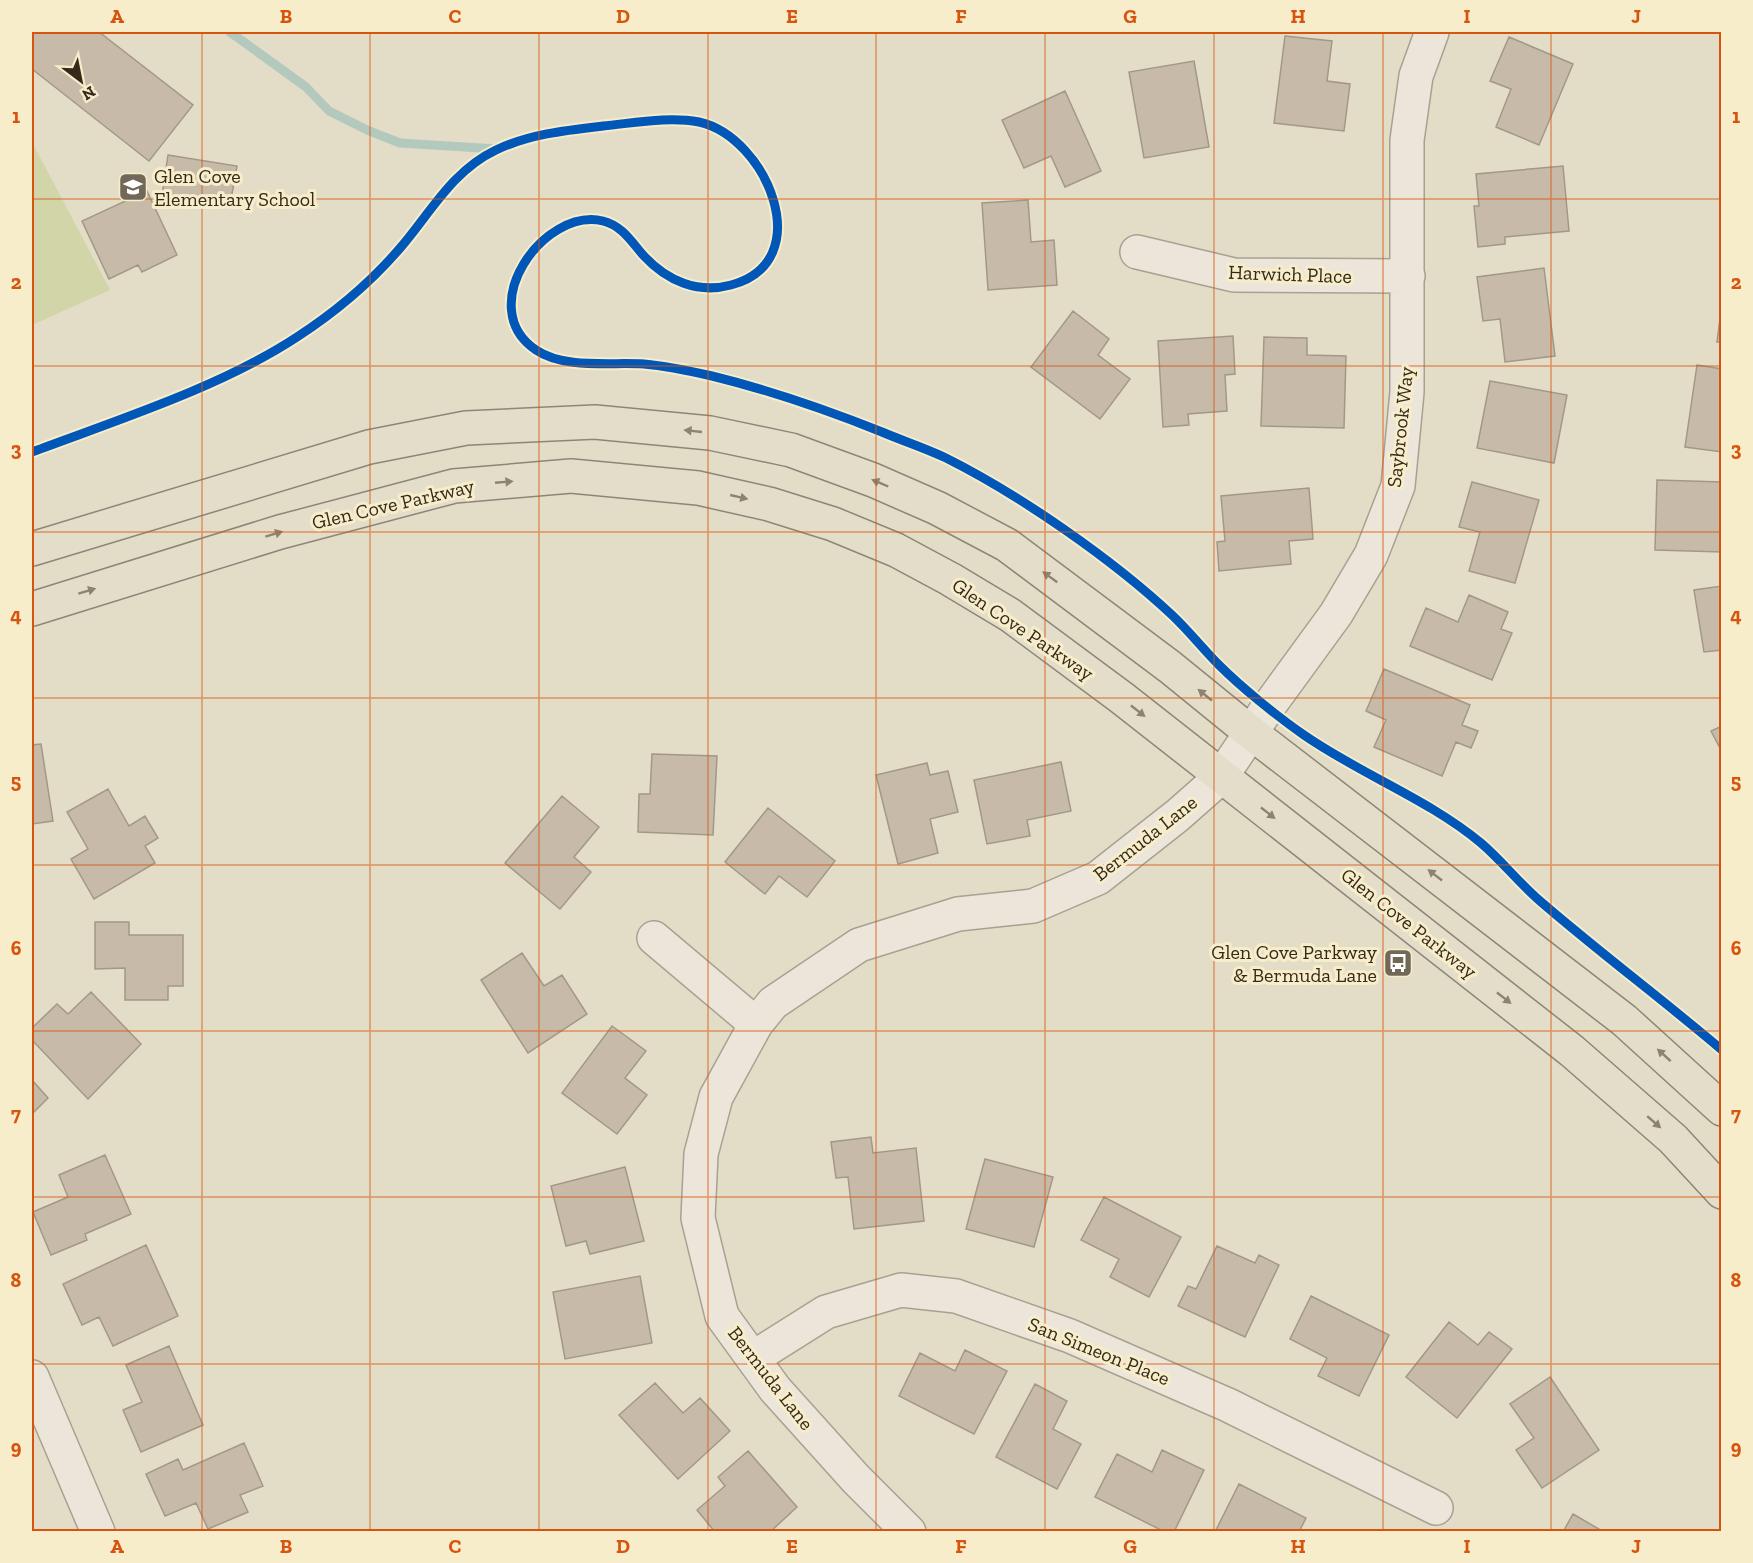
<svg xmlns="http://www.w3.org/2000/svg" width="1753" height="1563" font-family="'Zilla Slab',serif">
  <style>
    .green { fill: #d1d5a8 }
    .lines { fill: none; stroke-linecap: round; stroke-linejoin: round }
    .stream { stroke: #b3c9bd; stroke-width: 9 }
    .building { fill: #c7baa8; stroke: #a39887; stroke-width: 1.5 }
    .minor-casing { stroke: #a8a191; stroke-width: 36 }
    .major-casing { stroke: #8d8678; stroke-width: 36 }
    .minor { stroke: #ebe6d9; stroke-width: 33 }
    .major { stroke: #e3ddca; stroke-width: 33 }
    .cycleway-casing { stroke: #f7edca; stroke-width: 13 }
    .cycleway { stroke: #0057b8; stroke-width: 9 }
    .oneway { fill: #8c8372 }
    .grid { fill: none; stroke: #d6540d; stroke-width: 1.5; stroke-opacity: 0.55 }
    .labels { text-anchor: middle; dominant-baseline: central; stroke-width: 6; stroke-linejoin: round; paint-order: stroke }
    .poi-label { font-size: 20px; fill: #35291a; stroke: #f7edca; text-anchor: start }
    .street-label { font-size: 20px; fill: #35291a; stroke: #f7edca }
    .neatline { fill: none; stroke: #d6540d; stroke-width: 2 }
    .grid-label { font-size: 20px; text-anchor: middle; font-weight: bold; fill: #d6540d }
  </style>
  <rect width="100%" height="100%" fill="#e3ddc7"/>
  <path class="green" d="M32,142L110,290L32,325Z"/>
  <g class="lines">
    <path class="stream" d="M230,32L306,87L329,111L367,130L400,143L497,149"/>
  </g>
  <path class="building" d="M32,32H99L193,105L149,161L32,69Z
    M1285,36L1332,41L1327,81L1350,84L1344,131L1274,123Z
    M1509,37L1573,64L1539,145L1496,127L1511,89L1490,81Z
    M1194,61L1209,147L1144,158L1129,72Z
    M1065,91L1101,171L1065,187L1051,156L1024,168L1002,120Z
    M168,155L237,166L230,205L162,195Z
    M1563,166L1569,231L1505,237V244L1478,247L1474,206H1479L1476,174Z
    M147,191L177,255L142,272L138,265L109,279L82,221Z
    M1028,200L1031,242L1054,240L1057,285L988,290L982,203Z
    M1544,268L1555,356L1505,362L1500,319L1483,321L1477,277Z
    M1722,303V342H1717Z
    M1073,311L1109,339L1098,355L1130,379L1100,419L1031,367Z
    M1233,336L1235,374L1225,375L1227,411L1188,414L1189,425L1163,427L1158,341Z
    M1264,337L1307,338V355L1346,356L1344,428L1261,426Z
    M1697,365L1722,369V452L1685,447Z
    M1490,381L1567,395L1554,463L1477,448Z
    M1657,480L1722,482V552L1655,550Z
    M1472,482L1539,500L1515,583L1469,571L1480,532L1459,527Z
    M1309,488L1313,539L1289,541L1291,564L1219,571L1217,542L1225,541L1221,496Z
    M1722,586V650L1704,652L1694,590Z
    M1469,595L1508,612L1501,629L1512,633L1492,680L1410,646L1426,608L1458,622Z
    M1384,669L1470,705L1462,725L1478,731L1471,748L1456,742L1442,776L1374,747L1386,720L1366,711Z
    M1722,726V752L1711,731Z
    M41,744L53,821L32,824V745Z
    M652,754L717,756L713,835L638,832L639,794H650Z
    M1061,762L1071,811L1027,820L1030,836L987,844L974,780Z
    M927,763L930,775L948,771L958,812L930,819L938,853L898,864L876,775Z
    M108,789L129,826L145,816L158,838L145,846L155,863L94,899L71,859L88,849L67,812Z
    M562,796L599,827L574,857L591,872L560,909L505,863Z
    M768,808L835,861L807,897L779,876L765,894L725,862Z
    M95,922H129V935H183V986H168V1000H125V968L95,969Z
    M522,953L544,986L562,975L587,1014L528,1053L481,980Z
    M91,992L141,1044L88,1099L32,1040V1028L57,1004L68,1014Z
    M612,1026L646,1051L625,1078L647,1095L617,1134L562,1093Z
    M32,1080L48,1098L32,1114Z
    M871,1137L873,1153L916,1148L924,1221L854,1229L848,1177L836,1178L831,1142Z
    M105,1155L131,1214L85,1234L87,1240L51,1255L33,1212L68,1197L59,1175Z
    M985,1159L1053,1177L1034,1247L966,1229Z
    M625,1167L644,1241L590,1254L586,1241L566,1246L551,1186Z
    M1104,1197L1181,1237L1149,1297L1110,1277L1119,1259L1081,1240Z
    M146,1245L178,1316L113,1346L99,1317L82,1325L63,1284Z
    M1217,1246L1255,1263L1259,1255L1279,1265L1245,1337L1178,1306L1188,1286L1196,1289Z
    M640,1276L652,1343L565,1359L553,1292Z
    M1311,1296L1389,1335L1359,1396L1318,1376L1327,1358L1290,1339Z
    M1449,1322L1478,1345L1489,1332L1512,1349L1457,1418L1406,1377Z
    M169,1346L203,1425L141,1452L123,1410L142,1402L126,1365Z
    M965,1350L1007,1371L974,1434L899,1396L920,1353L955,1371Z
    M1550,1377L1599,1450L1542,1488L1516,1450L1534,1438L1510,1404Z
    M655,1383L683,1413L700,1398L730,1431L678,1479L619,1415Z
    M1035,1384L1067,1401L1053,1429L1081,1444L1057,1489L996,1457Z
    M244,1443L263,1486L240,1495L248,1512L208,1529L196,1503L165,1516L146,1474L178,1459L183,1470Z
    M1162,1450L1204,1470L1174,1532H1165L1095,1497L1117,1454L1152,1472Z
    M748,1451L797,1507L770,1532H715L697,1510L725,1486L718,1477Z
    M1239,1484L1306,1518L1299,1532H1215Z
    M1573,1514L1604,1532H1563Z"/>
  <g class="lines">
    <g class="minor-casing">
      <path id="minor" d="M1137,252L1234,275L1408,276
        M654,938L756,1024
        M753,1358L826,1312L901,1290L956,1296L1070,1336L1228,1405L1436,1508
        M32,1377L98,1532
        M909,1532L856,1479L775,1389L722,1316L698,1218L701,1154L716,1097L756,1024L773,1003L859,945L958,914L1033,906L1098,878L1178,815L1221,777L1269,706L1336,614L1371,555L1398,486L1407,392V140L1416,76L1432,32"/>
    </g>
    <g class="major-casing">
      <path id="major" d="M32,549L369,447L466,428L595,422L710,433L791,450L873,480L937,508L1007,545L1170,667L1250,732L1624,1020L1722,1109
        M32,609L280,532L454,486L571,476L698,488L769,504L833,524L896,550L950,579L1010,615L1122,698L1572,1051L1673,1139L1722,1192"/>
    </g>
    <use href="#minor" class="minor"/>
    <use href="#major" class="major"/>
    <g class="cycleway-casing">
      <path id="cycleway" d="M32,452C117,420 221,387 297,337C334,313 372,281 401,247C431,212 452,171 496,150C529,134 568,130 603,126C634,123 669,116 699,122C767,137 819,262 731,285C698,294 667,281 644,256C632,243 623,226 603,221C543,207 473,308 536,350C564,369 610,362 644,364C666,366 690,371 712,376C769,390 827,410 882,432C903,441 925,448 946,458C1020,495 1112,559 1172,615C1189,631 1203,649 1219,665C1242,688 1278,717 1304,735C1360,774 1428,799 1481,843C1502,861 1519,883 1540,901C1599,952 1662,999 1722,1050"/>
    </g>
    <use href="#cycleway" class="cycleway"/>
  </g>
  <defs><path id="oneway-solid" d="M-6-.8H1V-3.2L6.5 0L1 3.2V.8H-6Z" transform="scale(1.5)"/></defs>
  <g class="oneway">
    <use href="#oneway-solid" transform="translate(693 431) rotate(-174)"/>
    <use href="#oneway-solid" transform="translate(504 482) rotate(-5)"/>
    <use href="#oneway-solid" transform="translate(880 483) rotate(-157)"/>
    <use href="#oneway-solid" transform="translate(739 497) rotate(13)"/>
    <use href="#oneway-solid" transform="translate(274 534) rotate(-17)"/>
    <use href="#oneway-solid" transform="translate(1050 577) rotate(-144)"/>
    <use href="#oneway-solid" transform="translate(87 591) rotate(-17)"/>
    <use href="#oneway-solid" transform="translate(1205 695) rotate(-141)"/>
    <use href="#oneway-solid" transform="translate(1138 711) rotate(38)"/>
    <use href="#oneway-solid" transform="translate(1268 813) rotate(38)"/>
    <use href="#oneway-solid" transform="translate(1435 875) rotate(-142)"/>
    <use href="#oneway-solid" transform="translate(1504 998) rotate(38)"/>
    <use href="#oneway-solid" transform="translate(1664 1055) rotate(-138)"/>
    <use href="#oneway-solid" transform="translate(1654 1122) rotate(41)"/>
  </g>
  <path class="grid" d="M202,32V1532M370,32V1532M539,32V1532M708,32V1532M876,32V1532M1045,32V1532M1214,32V1532M1383,32V1532M1551,32V1532M32,199H1722M32,366H1722M32,532H1722M32,698H1722M32,865H1722M32,1031H1722M32,1197H1722M32,1364H1722"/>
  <defs>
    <g id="school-square" transform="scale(1.5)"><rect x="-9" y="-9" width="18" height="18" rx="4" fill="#726857" stroke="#f7edca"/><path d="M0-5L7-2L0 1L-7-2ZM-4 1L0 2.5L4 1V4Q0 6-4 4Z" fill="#fff"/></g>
    <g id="bus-square" transform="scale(1.5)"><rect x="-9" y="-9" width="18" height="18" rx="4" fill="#726857" stroke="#f7edca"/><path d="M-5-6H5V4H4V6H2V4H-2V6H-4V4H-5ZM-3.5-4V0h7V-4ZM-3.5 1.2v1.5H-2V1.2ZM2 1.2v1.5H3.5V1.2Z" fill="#fff"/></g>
  </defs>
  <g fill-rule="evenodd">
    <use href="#school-square" x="133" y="187"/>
    <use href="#bus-square" x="1398" y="963"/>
  </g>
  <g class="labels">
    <g class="poi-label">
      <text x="154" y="176">Glen Cove<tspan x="154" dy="23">Elementary School</tspan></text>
      <text x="1377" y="952" text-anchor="end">Glen Cove Parkway<tspan x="1377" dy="23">&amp; Bermuda Lane</tspan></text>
    </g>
    <g class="street-label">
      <text transform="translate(1290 274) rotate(2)">Harwich Place</text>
      <text transform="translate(1400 427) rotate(-84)">Saybrook Way</text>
      <text transform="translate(393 504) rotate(-13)">Glen Cove Parkway</text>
      <text transform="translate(1023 629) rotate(34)">Glen Cove Parkway</text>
      <text transform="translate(1145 838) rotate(-38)">Bermuda Lane</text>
      <text transform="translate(1409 923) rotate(38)">Glen Cove Parkway</text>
      <text transform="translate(1099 1351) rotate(22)">San Simeon Place</text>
      <text transform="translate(771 1378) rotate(52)">Bermuda Lane</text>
    </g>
  </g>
  <rect width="1753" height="1563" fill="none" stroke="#f7edca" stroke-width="66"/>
  <g transform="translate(81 81) rotate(148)" stroke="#f7edca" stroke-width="4.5" paint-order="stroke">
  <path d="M0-4.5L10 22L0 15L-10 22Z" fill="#35291a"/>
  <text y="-9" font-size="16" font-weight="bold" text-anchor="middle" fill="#35291a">N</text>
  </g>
  <rect x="33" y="33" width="1687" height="1497" class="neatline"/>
  <g class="grid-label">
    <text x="117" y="23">A</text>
    <text x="286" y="23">B</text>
    <text x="455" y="23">C</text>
    <text x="623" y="23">D</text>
    <text x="792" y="23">E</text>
    <text x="961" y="23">F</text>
    <text x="1130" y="23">G</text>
    <text x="1298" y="23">H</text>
    <text x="1467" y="23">I</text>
    <text x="1636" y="23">J</text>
    <text x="16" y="123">1</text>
    <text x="1736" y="123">1</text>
    <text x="16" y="289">2</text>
    <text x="1736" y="289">2</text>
    <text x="16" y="456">3</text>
    <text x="1736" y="456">3</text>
    <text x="16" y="622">4</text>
    <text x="1736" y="622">4</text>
    <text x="16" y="788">5</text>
    <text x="1736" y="788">5</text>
    <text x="16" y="955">6</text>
    <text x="1736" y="955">6</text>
    <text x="16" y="1121">7</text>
    <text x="1736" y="1121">7</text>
    <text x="16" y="1287">8</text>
    <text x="1736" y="1287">8</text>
    <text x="16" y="1454">9</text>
    <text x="1736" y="1454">9</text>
    <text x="117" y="1553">A</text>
    <text x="286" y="1553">B</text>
    <text x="455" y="1553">C</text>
    <text x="623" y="1553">D</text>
    <text x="792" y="1553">E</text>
    <text x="961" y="1553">F</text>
    <text x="1130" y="1553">G</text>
    <text x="1298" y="1553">H</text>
    <text x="1467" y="1553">I</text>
    <text x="1636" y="1553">J</text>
  </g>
</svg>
